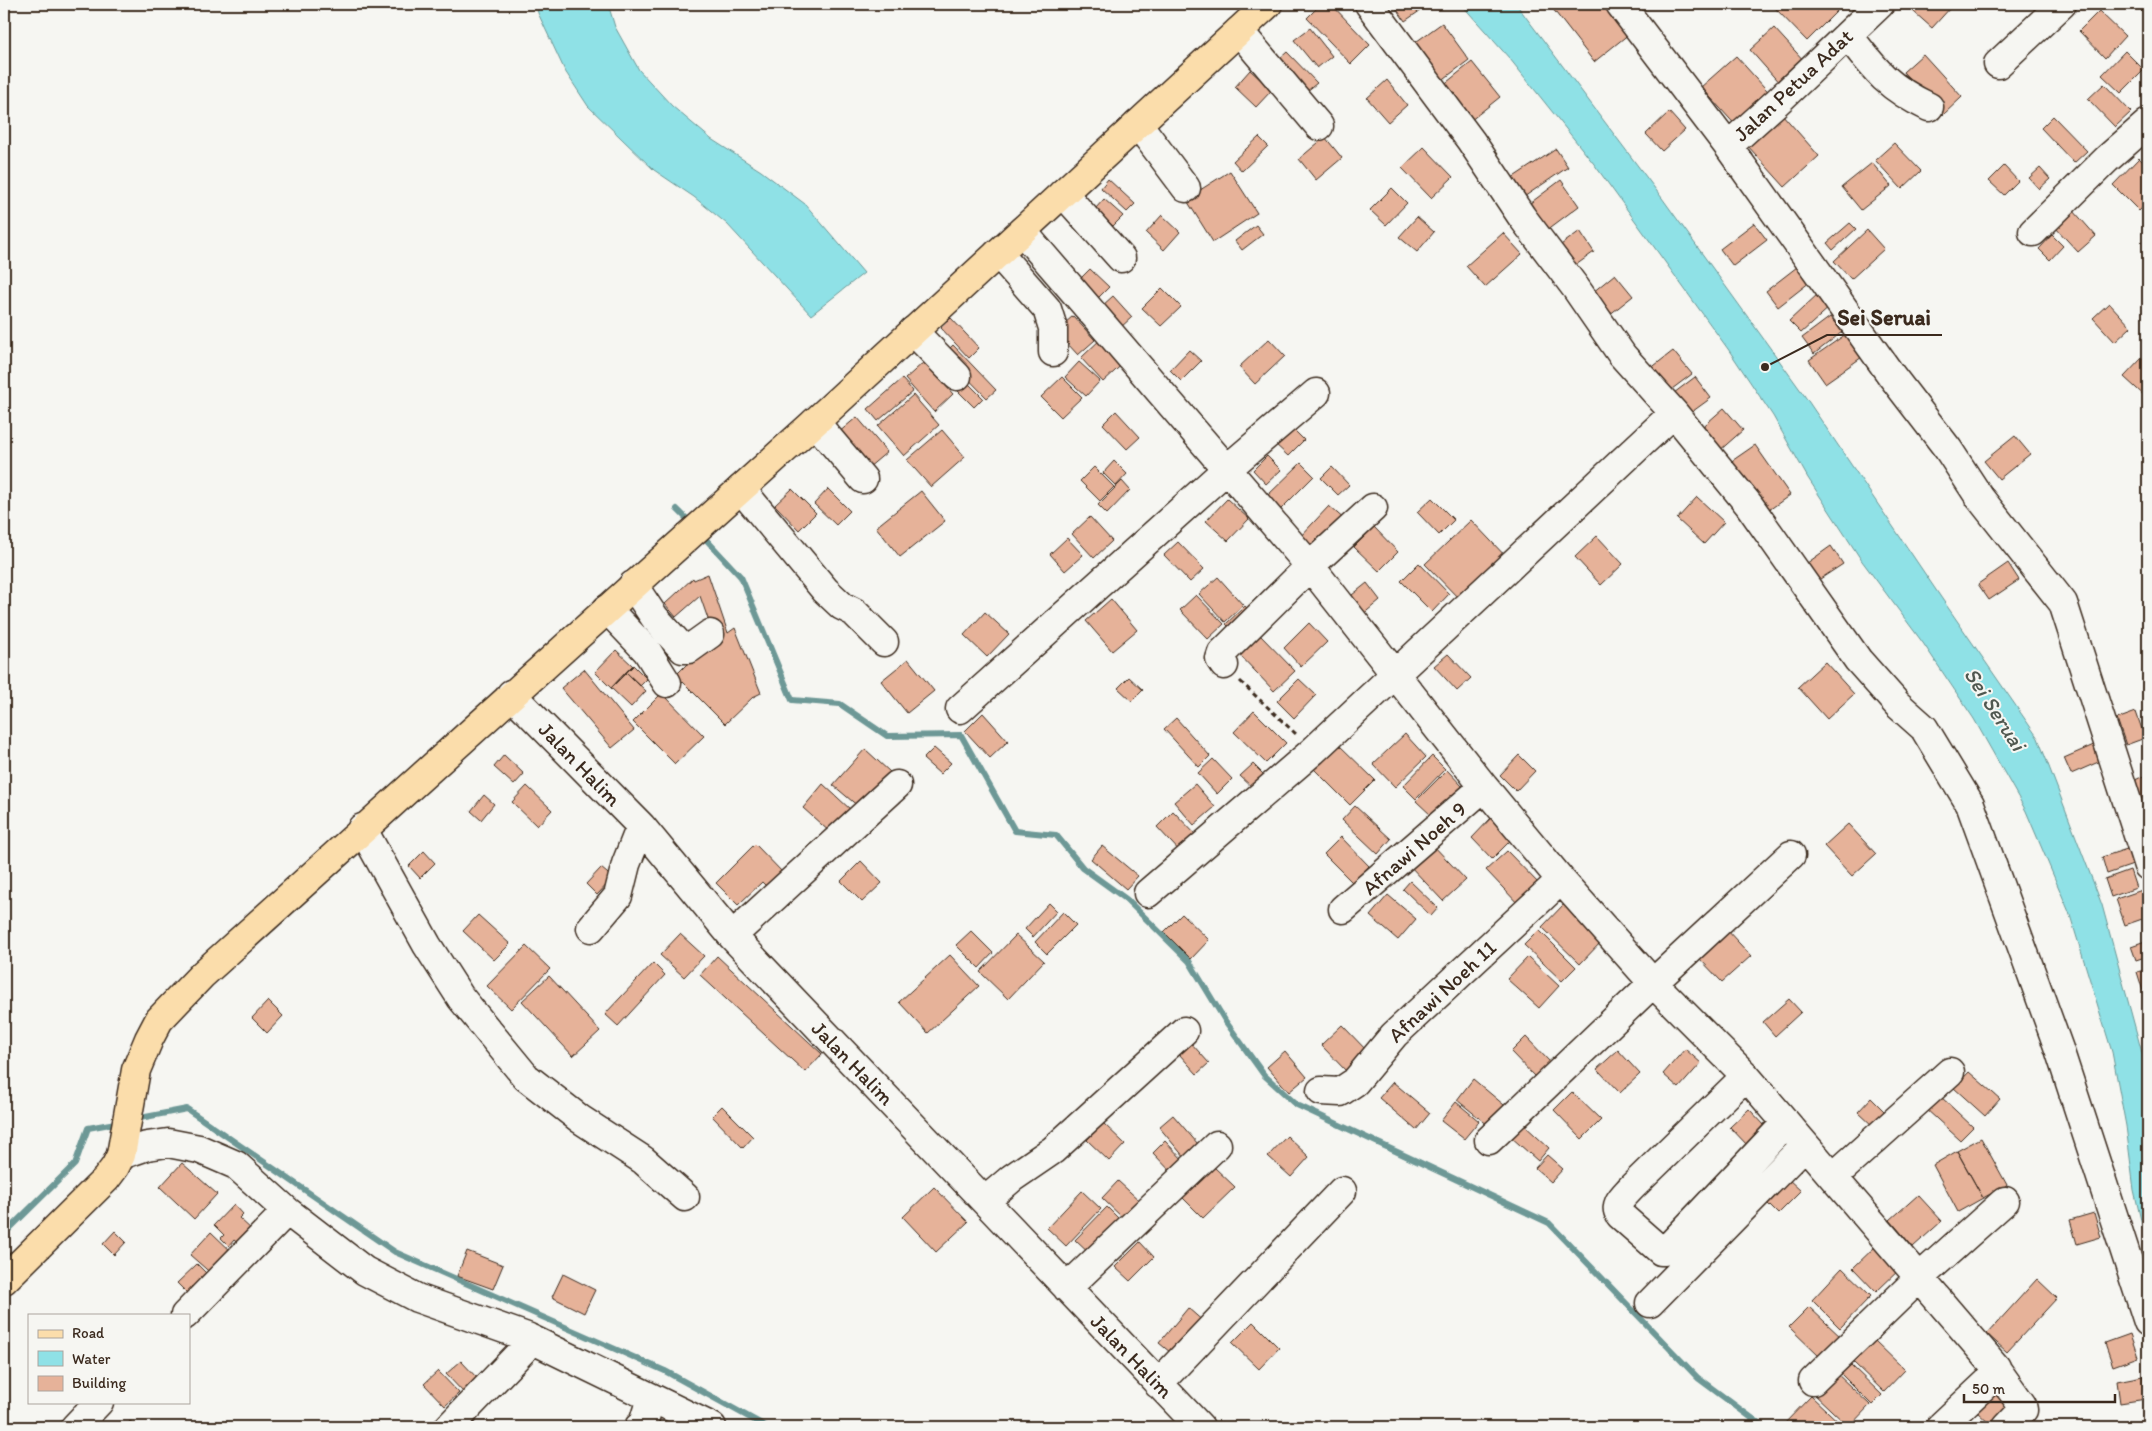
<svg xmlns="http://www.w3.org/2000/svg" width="2152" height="1431" font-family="Itim,sans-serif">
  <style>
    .water { fill: #8fe1e6; stroke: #6d9896 }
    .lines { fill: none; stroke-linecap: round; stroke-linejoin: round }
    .stream { stroke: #6d9896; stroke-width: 6 }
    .building { fill: #e6b299; stroke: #3b2a1e }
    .minor-casing { stroke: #3b2a1e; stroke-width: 31 }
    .major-casing { stroke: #3b2a1e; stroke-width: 31 }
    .path { stroke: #3b2a1e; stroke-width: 3; stroke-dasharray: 5 4; stroke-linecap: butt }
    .minor { stroke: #f6f6f2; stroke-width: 28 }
    .major { stroke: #fbddab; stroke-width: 28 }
    .labels { text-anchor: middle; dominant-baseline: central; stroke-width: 4; stroke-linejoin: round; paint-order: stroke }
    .street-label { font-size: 21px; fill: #3b2a1e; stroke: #f6f6f2 }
    .water-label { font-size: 22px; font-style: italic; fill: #505850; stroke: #f6f6f2 }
    .leader { fill: none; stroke: #3b2a1e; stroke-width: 2 }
    .callout-dot { fill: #3b2a1e; stroke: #f6f6f2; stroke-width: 2 }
    .callout-label { font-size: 22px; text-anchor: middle; font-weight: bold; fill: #3b2a1e; stroke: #f6f6f2; stroke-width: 4; stroke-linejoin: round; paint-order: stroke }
  </style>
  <rect width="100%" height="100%" fill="#f6f6f2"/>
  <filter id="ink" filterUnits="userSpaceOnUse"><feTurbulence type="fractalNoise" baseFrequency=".02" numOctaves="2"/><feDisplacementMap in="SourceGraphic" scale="10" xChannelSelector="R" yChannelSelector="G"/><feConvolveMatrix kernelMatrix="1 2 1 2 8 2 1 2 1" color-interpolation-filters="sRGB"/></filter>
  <g filter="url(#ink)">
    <path class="water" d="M536,4H608L615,27L639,70L672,106L711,139L761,171L805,204L864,273L811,315L727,224L694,197L654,170L588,106L565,71L538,13Z
      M1461,4H1516L1662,198L1804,395L1940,596L2038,738L2102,905L2148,1075V1251L2134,1190L2126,1126L2112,1052L2069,912L2026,811L1974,719L1923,643L1862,561L1808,478L1773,416L1728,349L1594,164L1510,59Z"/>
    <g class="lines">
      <path class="stream" d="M677,509L692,524
        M700,533L741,577L792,700L840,704L887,736L961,735L1015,831L1056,835L1083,868L1126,899L1189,961L1226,1022L1264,1075L1297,1105L1549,1223L1698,1378L1764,1427
        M135,1119L187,1109L395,1252L665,1371L767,1427
        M4,1234L75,1164L88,1128L121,1122"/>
    </g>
    <path class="building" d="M1321,4H1331L1370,45L1351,64L1307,18Z
      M1402,4H1430L1405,21L1396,8Z
      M1549,4H1605L1629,34L1594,62Z
      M1776,4H1844L1807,41L1774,7Z
      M1905,4H1950L1952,6L1932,28Z
      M2135,4H2148V17Z
      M2099,11L2125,36L2105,58L2079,31Z
      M1442,23L1469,60L1441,81L1413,44Z
      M1310,28L1332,56L1317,68L1294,40Z
      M1774,28L1806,63L1781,85L1750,50Z
      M2125,51L2144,70L2121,93L2102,75Z
      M1287,52L1317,83L1306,92L1277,61Z
      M1923,54L1962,97L1943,115L1903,72Z
      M1736,56L1774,98L1739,129L1701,87Z
      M1472,62L1500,97L1465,125L1437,90Z
      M1250,70L1272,90L1256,107L1235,87Z
      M1387,80L1407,105L1388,122L1367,98Z
      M2104,84L2131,112L2115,127L2088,99Z
      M1669,112L1685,130L1662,151L1646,134Z
      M1782,114L1819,156L1785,187L1747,145Z
      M2053,116L2087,151L2074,163L2041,128Z
      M1259,137L1268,146L1242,171L1233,161Z
      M1325,137L1342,158L1316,180L1299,159Z
      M1894,143L1921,171L1902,189L1875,160Z
      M1424,147L1453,177L1431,198L1402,168Z
      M1556,149L1568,167L1518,201L1506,182Z
      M2139,158L2148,167V202L2139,211L2113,185Z
      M1872,163L1891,186L1861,210L1842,187Z
      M2004,166L2018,181L2004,195L1989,181Z
      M2040,168L2050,179L2039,189L2029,178Z
      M1230,171L1257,213L1213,242L1186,199Z
      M1108,179L1135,204L1127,212L1101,188Z
      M1561,180L1579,206L1543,233L1525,207Z
      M1392,188L1407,203L1386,225L1370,210Z
      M1104,199L1123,216L1113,226L1095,209Z
      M2073,210L2096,236L2078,252L2055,227Z
      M1162,215L1180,232L1164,250L1146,233Z
      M1417,217L1434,232L1417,252L1399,237Z
      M1754,223L1767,240L1733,266L1720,249Z
      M1850,223L1856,229L1833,250L1827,243Z
      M1256,225L1263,234L1242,250L1235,241Z
      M1867,230L1884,249L1851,279L1834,261Z
      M1580,231L1594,252L1569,270L1554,250Z
      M1503,233L1522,254L1485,287L1466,266Z
      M2052,235L2063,246L2050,260L2039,249Z
      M1797,267L1810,282L1778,307L1766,291Z
      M1090,269L1109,287L1098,298L1080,279Z
      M1615,274L1633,296L1604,319L1587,297Z
      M1162,288L1181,307L1161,326L1142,308Z
      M1819,293L1831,306L1801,333L1789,321Z
      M1113,296L1132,317L1120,328L1102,306Z
      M2109,303L2131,327L2115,342L2093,318Z
      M1073,316L1095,340L1078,355L1056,331Z
      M1830,317L1842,332L1814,354L1802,338Z
      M951,318L979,348L969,358L941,328Z
      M1849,332L1865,355L1825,383L1809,360Z
      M1105,335L1128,359L1103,382L1081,358Z
      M1269,339L1285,356L1255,384L1239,367Z
      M953,345L996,390L987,398L944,354Z
      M1189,350L1201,361L1181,381L1170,370Z
      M1673,351L1692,374L1668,392L1650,369Z
      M2142,358L2148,363V399L2124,377Z
      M924,362L953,394L934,412L905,379Z
      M1079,362L1100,381L1086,396L1065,377Z
      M1062,377L1082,397L1061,417L1041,397Z
      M1695,377L1711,398L1689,414L1674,393Z
      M902,379L913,391L878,421L868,409Z
      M967,382L983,398L974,407L958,391Z
      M913,395L939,425L904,456L878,426Z
      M1724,408L1743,430L1718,452L1699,430Z
      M1116,411L1140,437L1127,449L1103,424Z
      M857,417L887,452L862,473L832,438Z
      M1290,426L1304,440L1288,456L1274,443Z
      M942,430L965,457L931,487L907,460Z
      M2015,436L2030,454L1999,479L1984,461Z
      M1755,445L1790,495L1762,515L1726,465Z
      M1267,456L1281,470L1266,484L1253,470Z
      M1114,461L1127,474L1116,486L1103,473Z
      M1301,463L1314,476L1279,511L1265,498Z
      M1094,467L1114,487L1100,501L1080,481Z
      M1332,467L1349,485L1338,495L1321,478Z
      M1122,481L1130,490L1107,514L1098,505Z
      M792,489L816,513L799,530L775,505Z
      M828,489L850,511L836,525L814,504Z
      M921,491L945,521L900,557L876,527Z
      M1697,497L1724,522L1704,544L1677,519Z
      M1432,498L1454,520L1439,535L1417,512Z
      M1227,499L1249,519L1228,541L1206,521Z
      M1329,506L1346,521L1316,553L1299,538Z
      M1090,517L1112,541L1094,558L1072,534Z
      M1471,520L1509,560L1464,604L1425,564Z
      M1374,527L1398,552L1379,571L1354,547Z
      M1597,536L1623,564L1601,585L1575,557Z
      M1067,538L1083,555L1065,571L1050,554Z
      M1178,542L1204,569L1190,582L1164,555Z
      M1831,546L1843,564L1814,583L1803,566Z
      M1419,563L1449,594L1432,612L1401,581Z
      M2008,563L2019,580L1989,600L1978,584Z
      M708,574L728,633L735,628L761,693L753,697L725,724L676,675L709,642H716L700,596L676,617L665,604L693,578L694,580Z
      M1218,577L1243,605L1225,622L1199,594Z
      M1367,583L1380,600L1361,616L1347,599Z
      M1196,595L1224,624L1208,639L1180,610Z
      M1111,599L1137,630L1112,651L1086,621Z
      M1245,606L1254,616L1235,633L1226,624Z
      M985,612L1009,634L987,657L964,635Z
      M1309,623L1327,642L1301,667L1284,648Z
      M1259,634L1295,671L1274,691L1238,653Z
      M616,650L633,666L611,688L595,672Z
      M1448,654L1471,678L1457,691L1434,666Z
      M908,659L934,691L907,713L881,681Z
      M1825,662L1854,694L1827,719L1798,687Z
      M633,665L647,679L640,686L626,672Z
      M584,669L634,730L612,748L561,688Z
      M626,672L646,691L631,707L611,688Z
      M1129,677L1143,690L1132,701L1118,688Z
      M1299,679L1316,695L1294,718L1277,701Z
      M662,693L704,736L675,764L633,722Z
      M1254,711L1286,743L1266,763L1234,732Z
      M2136,712L2145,738L2126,745L2117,719Z
      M983,713L1008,741L990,758L965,731Z
      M1176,718L1210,756L1199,767L1164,729Z
      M1405,734L1426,757L1395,787L1373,764Z
      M1337,743L1375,780L1350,805L1313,768Z
      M2096,744L2103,760L2071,774L2064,758Z
      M934,748L951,763L940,774L923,759Z
      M865,749L890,772L859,807L833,785Z
      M504,755L524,774L514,785L494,767Z
      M1519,755L1535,771L1516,791L1500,775Z
      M1432,756L1445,769L1416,799L1403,786Z
      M1213,759L1232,779L1217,794L1198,773Z
      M1253,764L1265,776L1253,788L1240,776Z
      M1447,770L1463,787L1433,817L1416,801Z
      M2148,774V794L2141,798L2133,781Z
      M823,784L851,810L831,833L803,808Z
      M1195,784L1215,807L1194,825L1174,802Z
      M527,786L552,810L537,826L512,802Z
      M484,795L494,804L481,820L471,811Z
      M1355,806L1391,839L1378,854L1342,820Z
      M1173,811L1200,839L1183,855L1157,827Z
      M1491,818L1512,839L1492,859L1472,838Z
      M1848,824L1876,854L1852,876L1824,846Z
      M1341,837L1369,866L1353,883L1324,854Z
      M1431,843L1466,880L1443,901L1408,864Z
      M755,844L785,875L770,890L762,882L738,905L716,883Z
      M1102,846L1138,876L1126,889L1091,859Z
      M2127,849L2133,865L2107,874L2102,857Z
      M424,851L435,863L420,878L409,866Z
      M1507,851L1541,886L1520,906L1486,870Z
      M861,861L882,883L862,902L841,881Z
      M601,868L613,878L597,895L586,884Z
      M2130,870L2136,888L2111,897L2105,879Z
      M1410,881L1438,908L1431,916L1403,889Z
      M2148,888V917L2125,925L2116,899Z
      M1388,895L1416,919L1398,940L1370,916Z
      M1049,903L1057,911L1033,937L1025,929Z
      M1565,903L1603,940L1580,964L1542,927Z
      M1063,912L1076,925L1047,954L1035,942Z
      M1182,914L1209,940L1191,959L1164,932Z
      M478,915L510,944L494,960L463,931Z
      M1726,929L1751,956L1722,982L1697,956Z
      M1539,930L1576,967L1562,981L1524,945Z
      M971,931L993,953L979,968L956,945Z
      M680,934L704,956L684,977L660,955Z
      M1016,935L1044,961L1008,999L980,972Z
      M2148,940V956L2136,960L2131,946Z
      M526,946L550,969L511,1009L487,986Z
      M950,955L979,986L928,1033L899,1002Z
      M717,956L822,1054L805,1072L700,975Z
      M1528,957L1559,986L1539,1008L1507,979Z
      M653,963L665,975L618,1026L605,1014Z
      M2148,969V990L2143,991L2137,972Z
      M549,976L600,1031L573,1056L522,1001Z
      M1789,999L1801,1012L1775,1036L1763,1022Z
      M268,1001L283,1016L267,1033L252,1018Z
      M1342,1025L1369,1053L1348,1073L1321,1045Z
      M1526,1037L1550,1062L1535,1077L1511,1052Z
      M1191,1043L1209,1063L1197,1074L1179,1054Z
      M1685,1049L1701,1063L1679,1088L1663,1074Z
      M1618,1050L1640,1074L1620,1093L1597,1069Z
      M1285,1051L1307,1077L1289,1092L1267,1067Z
      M1969,1072L2000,1099L1985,1116L1954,1088Z
      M1473,1079L1504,1105L1488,1125L1457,1100Z
      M1393,1082L1430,1113L1416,1130L1379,1098Z
      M1572,1092L1601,1120L1582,1139L1554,1110Z
      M1939,1095L1973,1127L1960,1140L1926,1109Z
      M1871,1098L1887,1114L1874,1127L1858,1112Z
      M1456,1102L1479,1121L1464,1139L1441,1121Z
      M722,1106L753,1137L743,1148L712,1116Z
      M1749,1109L1768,1129L1749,1147L1730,1127Z
      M1173,1115L1204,1151L1190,1164L1159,1127Z
      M1103,1123L1125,1144L1109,1161L1087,1140Z
      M1523,1124L1549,1148L1538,1161L1511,1137Z
      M1287,1136L1309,1157L1291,1177L1268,1156Z
      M1981,1138L2007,1185L1983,1198L1957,1151Z
      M1165,1141L1186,1163L1174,1175L1153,1153Z
      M1957,1151L1983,1198L1958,1212L1933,1165Z
      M1547,1155L1563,1169L1551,1182L1535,1168Z
      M182,1163L217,1194L194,1219L160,1187Z
      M1214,1167L1235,1187L1203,1218L1183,1198Z
      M1787,1178L1801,1191L1778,1214L1765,1201Z
      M1118,1181L1141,1202L1125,1220L1102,1198Z
      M934,1187L968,1222L936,1252L903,1217Z
      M1082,1191L1101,1209L1066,1246L1047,1228Z
      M1918,1195L1942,1221L1913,1247L1890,1220Z
      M234,1204L243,1214L239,1218L253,1231L240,1245L234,1240L229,1246L221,1238L224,1235L214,1225Z
      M1107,1207L1126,1226L1094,1258L1075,1240Z
      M2094,1213L2101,1237L2077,1244L2070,1220Z
      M115,1231L126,1242L114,1255L103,1244Z
      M211,1232L234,1254L214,1276L190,1255Z
      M1140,1242L1154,1257L1130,1281L1115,1267Z
      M1879,1243L1902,1267L1876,1292L1853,1268Z
      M467,1251L503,1265L493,1289L457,1276Z
      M197,1264L211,1278L191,1297L177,1283Z
      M1842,1268L1871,1296L1840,1328L1812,1300Z
      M563,1274L595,1290L584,1313L552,1297Z
      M2037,1279L2057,1298L2007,1352L1987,1334Z
      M1809,1307L1842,1338L1822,1359L1789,1327Z
      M1188,1308L1205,1323L1176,1357L1159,1343Z
      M1253,1322L1279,1348L1259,1369L1232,1343Z
      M2130,1334L2138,1357L2113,1366L2105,1343Z
      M1874,1340L1905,1370L1884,1392L1853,1362Z
      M461,1361L479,1380L464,1393L446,1374Z
      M1851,1365L1882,1395L1872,1405L1841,1374Z
      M438,1371L459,1393L445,1406L424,1384Z
      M1834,1371L1870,1405L1849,1427L1813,1393Z
      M2143,1376L2146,1399L2120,1403L2117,1381Z
      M1992,1392L2009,1407L1992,1426L1976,1411Z
      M1811,1396L1844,1427H1784L1782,1426Z
      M130,1421L138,1427H125Z"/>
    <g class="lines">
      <g class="minor-casing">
        <path id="minor" d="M1369,4L1471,141L1522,217L1575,287L1622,355L1674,413L1749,505L1858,660L1897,704L1924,728L1970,804L2059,1049L2148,1322
          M1620,4L1728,146L1891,375L1948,449L1980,498L2063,603L2148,866
          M1239,31L1319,126
          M1848,35C1875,70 1887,87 1929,107
          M1998,64L2062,4
          M1138,124L1186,188
          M1728,146L1777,102L1880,4
          M1063,193L1121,258
          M1022,231L1310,566L1484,787L1561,880L1653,983L1746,1076L1996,1367L1997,1370L1988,1382L1940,1427
          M2033,232L2107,159L2148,123
          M998,253L1047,309L1053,328V352
          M913,331L957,376
          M815,422L863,479
          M741,489L825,590L842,606L854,612L884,642
          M633,585L655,618L683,649H689L710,634
          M607,609L647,651L667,683
          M1224,665L1220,659L1222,653L1310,566L1373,508
          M511,694L641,826L732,936L1200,1427
          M960,709L1227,469L1316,393
          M362,828L427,945L461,998L526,1077L580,1119L643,1160L685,1197
          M1148,893L1313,751L1674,413
          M1343,909L1484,787
          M591,928L618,896L626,864L641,826
          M732,936L897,785
          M1746,1076L1631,1188C1624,1196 1613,1204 1620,1215L1661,1251H1665L1786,1123
          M1321,1091L1340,1092L1355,1082L1394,1035L1561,880
          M1489,1140L1653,983L1791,855
          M121,1155L147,1146L168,1143L199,1149L236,1165L287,1211L365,1271L417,1298L527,1337L712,1427
          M1833,1177L1950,1072
          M985,1201L1012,1178L1053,1150L1184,1031
          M1067,1288L1217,1145
          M1650,1303L1805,1145
          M185,1315L287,1211
          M1997,1370L2022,1405L2023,1410L2007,1427
          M1813,1381L1919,1278L2005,1201
          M1158,1384L1342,1191
          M75,1427L99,1402
          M449,1427L523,1350L527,1337
          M639,1427L643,1424L651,1398"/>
      </g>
      <g class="major-casing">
        <path id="major" d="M4,1280L106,1179L115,1167L121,1155L136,1070L149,1039L159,1020L202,975L815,422L1268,4"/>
      </g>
      <path class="path" d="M1240,681L1297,735"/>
      <use href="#minor" class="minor"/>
      <use href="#major" class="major"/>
    </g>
  </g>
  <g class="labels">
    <g class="street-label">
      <text transform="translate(1793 85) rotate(-43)">Jalan Petua Adat</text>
      <text transform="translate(580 764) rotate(46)">Jalan Halim</text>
      <text transform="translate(1414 848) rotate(-41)">Afnawi Noeh 9</text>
      <text transform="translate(1442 991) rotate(-43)">Afnawi Noeh 11</text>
      <text transform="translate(853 1063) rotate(46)">Jalan Halim</text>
      <text transform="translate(1132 1356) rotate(46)">Jalan Halim</text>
    </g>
    <g class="water-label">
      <text transform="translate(1995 709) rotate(57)">Sei Seruai</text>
    </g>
  </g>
  <path class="leader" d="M1765 367L1827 335H1942"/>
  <circle class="callout-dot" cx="1765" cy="367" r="5"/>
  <g class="callout-label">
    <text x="1884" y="325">Sei Seruai</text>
  </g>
  <rect width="2152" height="1431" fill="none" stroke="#f6f6f2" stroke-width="20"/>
  <rect x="10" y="10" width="2132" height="1411" fill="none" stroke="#3b2a1e" stroke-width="2" filter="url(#ink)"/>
  <rect x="28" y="1314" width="162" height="90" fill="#f6f6f2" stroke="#aba49d"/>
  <rect x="38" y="1330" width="25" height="8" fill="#fbddab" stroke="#aba49d"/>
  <text x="72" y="1338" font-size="15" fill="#3b2a1e">Road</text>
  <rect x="38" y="1351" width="25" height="15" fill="#8fe1e6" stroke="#aba49d"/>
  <text x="72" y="1364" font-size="15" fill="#3b2a1e">Water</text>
  <rect x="38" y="1376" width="25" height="15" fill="#e6b299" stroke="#aba49d"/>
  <text x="72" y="1388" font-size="15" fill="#3b2a1e">Building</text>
  <path d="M1964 1394v8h151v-8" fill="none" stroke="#3b2a1e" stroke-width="2.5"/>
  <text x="1972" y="1394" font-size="15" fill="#3b2a1e" stroke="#f6f6f2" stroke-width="4" paint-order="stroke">50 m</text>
</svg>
